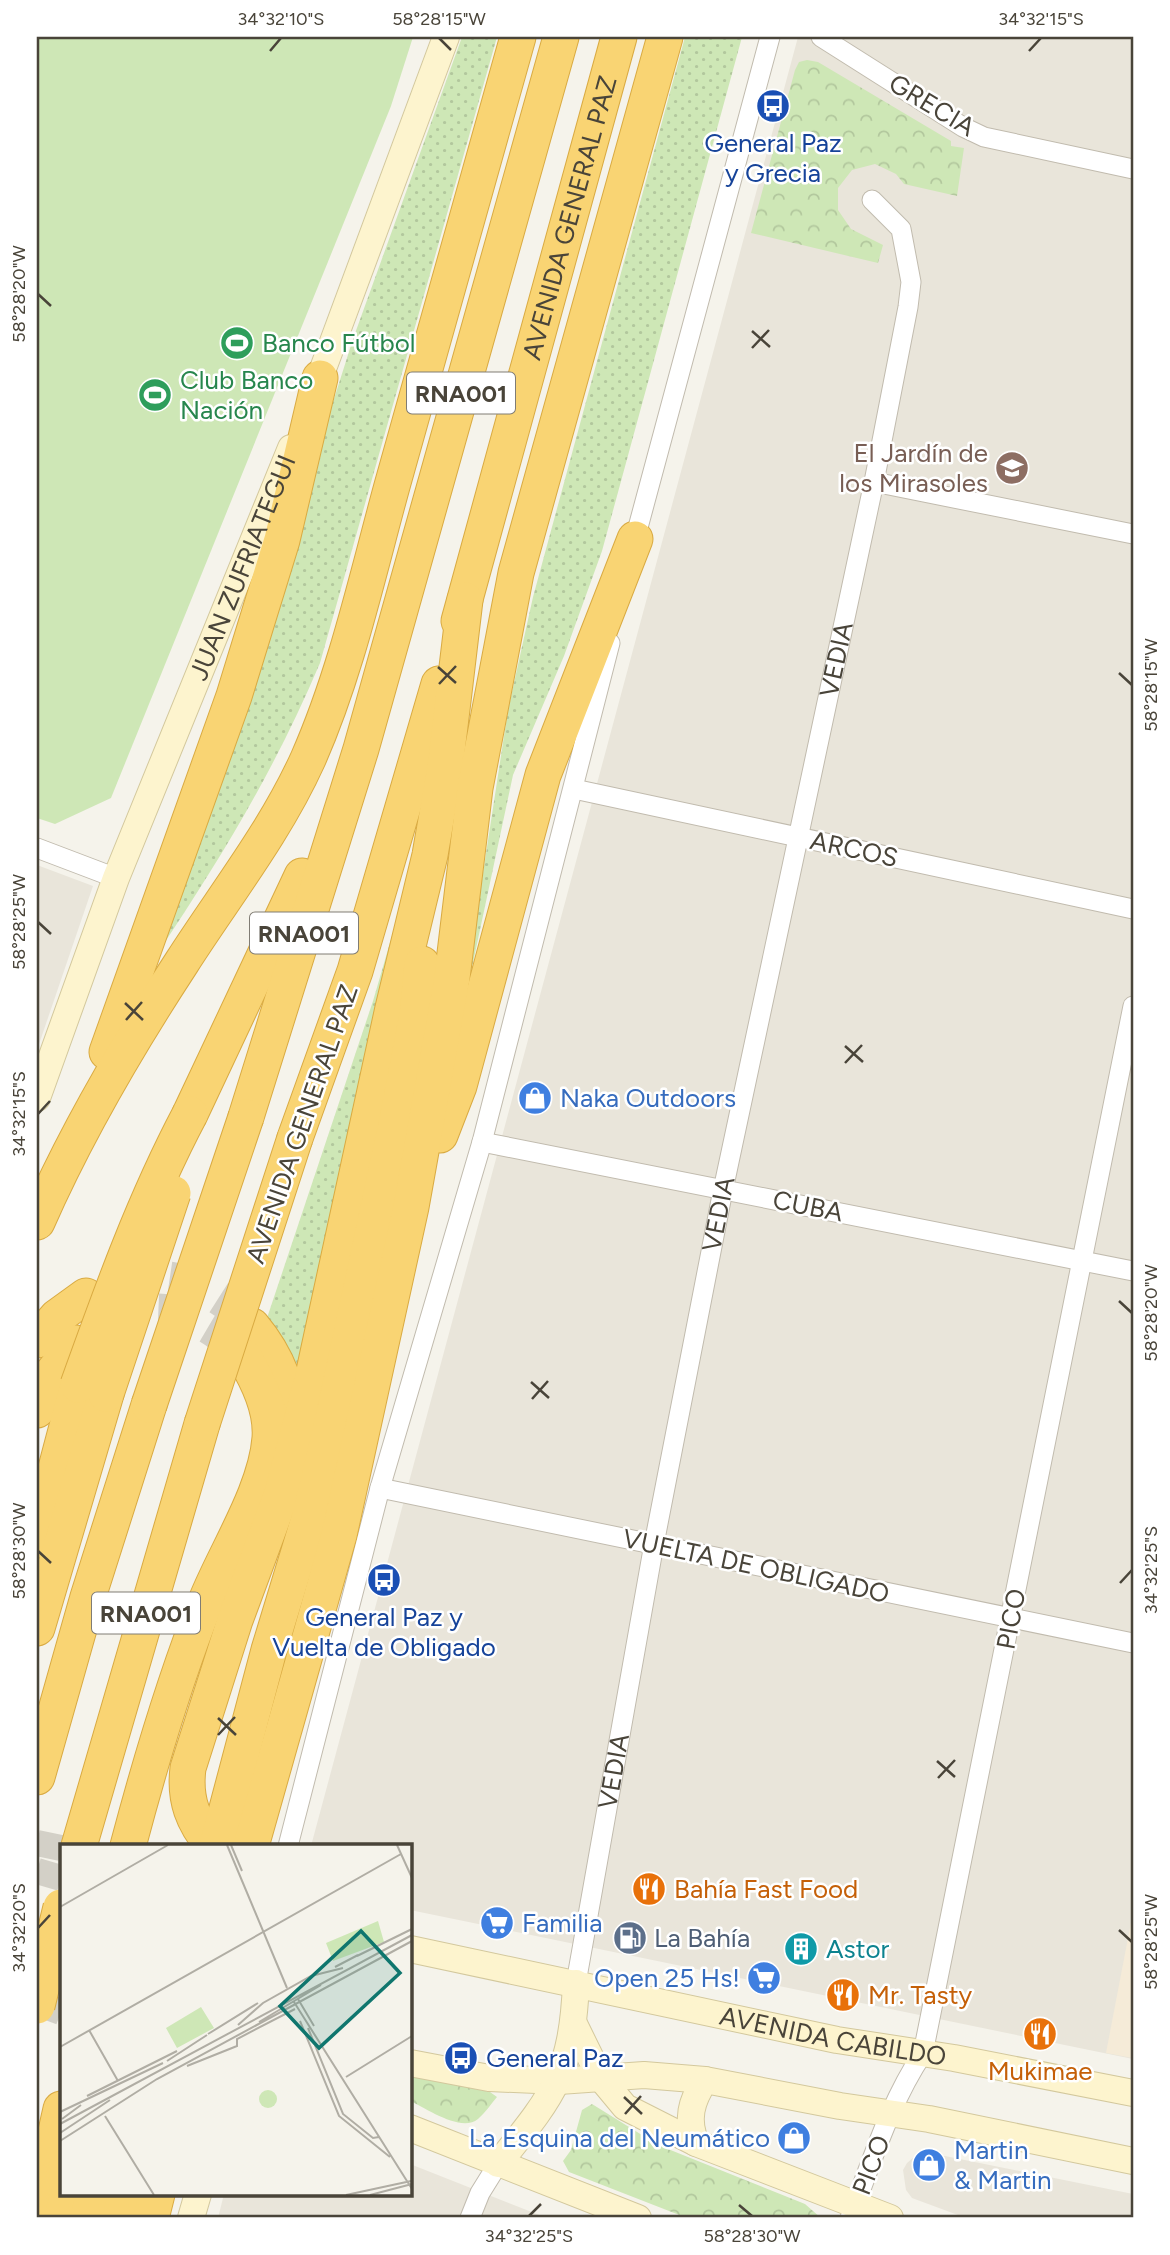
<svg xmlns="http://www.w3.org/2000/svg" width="1170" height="2255" font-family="Figtree,sans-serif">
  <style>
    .residential { fill: #e9e5da }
    .commercial { fill: #f5ebd8 }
    .grass { fill: url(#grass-dots) }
    .park { fill: url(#park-crowns) }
    .pitch { fill: #cee7b6 }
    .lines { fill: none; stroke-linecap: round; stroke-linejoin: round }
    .secondary-tunnel { stroke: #d3d0c7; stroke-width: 26; stroke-dasharray: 26 13; stroke-linecap: butt }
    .highway-tunnel { stroke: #d3d0c7; stroke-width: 35; stroke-dasharray: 35 18; stroke-linecap: butt }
    .street-casing { stroke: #c1bbae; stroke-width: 21 }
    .secondary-casing { stroke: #d3c89d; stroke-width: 28 }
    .highway-casing { stroke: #d9aa42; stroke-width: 37 }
    .street { stroke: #fff; stroke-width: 19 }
    .secondary { stroke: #fdf4ce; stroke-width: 26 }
    .highway { stroke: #f9d473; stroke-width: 35 }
    .highway-bridge-casing { stroke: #d9aa42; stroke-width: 37; stroke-linecap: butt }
    .highway-bridge { stroke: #f9d473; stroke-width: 35 }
    .ticks { fill: none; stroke: #494439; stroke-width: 2.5 }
    .labels { text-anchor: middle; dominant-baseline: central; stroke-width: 5; stroke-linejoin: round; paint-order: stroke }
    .shield { fill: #fff; stroke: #807c74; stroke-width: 2 }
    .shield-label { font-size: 24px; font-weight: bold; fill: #494439 }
    .street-label { font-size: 26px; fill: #494439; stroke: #fff }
    .transit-label { font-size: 26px; fill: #164399; stroke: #fff }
    .leisure-label { font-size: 26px; fill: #27864d; stroke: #fff; text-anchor: start }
    .education-label { font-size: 26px; fill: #785e54; stroke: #fff; text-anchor: end }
    .shop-label { font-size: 26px; fill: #366cbe; stroke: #fff; text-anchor: start }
    .food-label { font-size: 26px; fill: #c56008; stroke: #fff; text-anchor: start }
    .service-label { font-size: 26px; fill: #4e5e75; stroke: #fff; text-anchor: start }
    .culture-label { font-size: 26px; fill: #0d838f; stroke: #fff; text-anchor: start }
    .inset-road { fill: none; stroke: #b0ada4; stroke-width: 2 }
    .view { fill: #0f766e; fill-opacity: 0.15; stroke: #0f766e; stroke-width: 3.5 }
    .inset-edge { fill: none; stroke: #494439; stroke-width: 3.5 }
    .neatline { fill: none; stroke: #494439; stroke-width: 2.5 }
    .ticks-label { font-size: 18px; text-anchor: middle; fill: #494439 }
  </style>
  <defs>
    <pattern id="grass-dots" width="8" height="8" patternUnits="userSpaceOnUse" patternTransform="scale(1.75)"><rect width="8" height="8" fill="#cee7b6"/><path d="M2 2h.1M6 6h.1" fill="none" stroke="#b2c79d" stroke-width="1.8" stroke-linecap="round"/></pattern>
    <pattern id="park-crowns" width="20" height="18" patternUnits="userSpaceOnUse" patternTransform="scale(1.75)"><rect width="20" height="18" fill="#cee7b6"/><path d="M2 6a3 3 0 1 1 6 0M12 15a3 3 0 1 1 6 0" fill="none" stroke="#b2c79d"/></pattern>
  </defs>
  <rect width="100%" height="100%" fill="#f5f3eb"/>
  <path class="residential" d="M798,37H1133V2059L410,1910V1846H311Z
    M37,865L93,886L37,1050Z
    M930,2153L1133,2194V2218H966L912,2198L906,2190L903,2170L907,2163L914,2157Z
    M410,2164L547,2218H218L224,2194H410Z"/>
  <path class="commercial" d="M1133,1912V2058L1106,2053Z"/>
  <path class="grass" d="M462,37H497L320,663C275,769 223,855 159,951L353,339Z
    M685,37H742L602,551L564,656L513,775L471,972L468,971L508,710L533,597Z
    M396,922L300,1373L266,1321L373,1001Z"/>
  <path class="park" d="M807,60L818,62L951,141V146L964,148L957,196L904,184L896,174L875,164L852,170L838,188V210L851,229L883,245L878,263L751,233L795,70L799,62Z
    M410,2076L490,2092L497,2097C491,2104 485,2113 478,2119C461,2133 426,2108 410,2101Z
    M592,2104L658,2145L805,2204L821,2218H687L569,2172L563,2161L571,2150L582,2110Z"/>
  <path class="pitch" d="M37,37H413L391,106L111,798L55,824L37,818Z"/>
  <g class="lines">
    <path class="secondary-tunnel" d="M37,1843L61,1848
      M37,1871L61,1878
      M37,2003L61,2012"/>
    <path class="highway-tunnel" d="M117,1282C170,1269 216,1286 252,1326
      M107,1322C158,1298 209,1315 244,1357"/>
    <g class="street-casing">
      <g id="street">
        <path d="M821,37L963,127L984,137L1133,169"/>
        <path d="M874,482L1133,534"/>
        <path d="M633,546L770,37"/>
        <path d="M574,789L1133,909"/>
        <path d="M37,848L116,878"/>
        <path d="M482,1142L1133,1271"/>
        <path d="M380,1488L1133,1643"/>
        <path d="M288,1846L380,1488L482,1142L610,643"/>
        <path id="s1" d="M576,1983L654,1544L723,1190L874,482L908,307L911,282L901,229L872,200"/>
        <path d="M470,2218L480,2193L498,2164"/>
        <path d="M850,2218C872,2162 889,2104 923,2053L1133,1006"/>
      </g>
    </g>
    <g class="secondary-casing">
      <g id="secondary">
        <path d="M314,393L446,37"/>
        <path id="s2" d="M37,1098L116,878L291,448"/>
        <path id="s3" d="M410,1949L837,2040L954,2058L1133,2093"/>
        <path d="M574,2024L600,2077L625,2107L696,2143L890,2218"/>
        <path d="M410,2063L489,2078L559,2081L644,2075L705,2080L840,2106L929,2119L1133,2161"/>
        <path d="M410,2128L638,2218"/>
        <path d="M696,2143C686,2120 691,2101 705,2080"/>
        <path d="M498,2164C553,2095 572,2075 576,1983"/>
        <path d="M191,2218L198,2194"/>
      </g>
    </g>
    <g class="highway-casing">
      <g id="highway">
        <path id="s4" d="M459,621L619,37"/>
        <path d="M107,1052L234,696L282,540L320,378"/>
        <path d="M190,1114L302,876"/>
        <path d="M246,1117L361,749L561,37"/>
        <path d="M440,1135L459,1086L543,775L635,539"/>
        <path d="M295,1138L355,971L439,684"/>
        <path d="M37,1222C77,1131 127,1046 182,962C225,895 275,832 308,759C346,673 367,577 392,486C434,336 476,187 518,37"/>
        <path d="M252,1326C278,1357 291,1390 292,1430"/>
        <path d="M37,1340L57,1317L86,1296"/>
        <path d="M37,1410L50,1376L76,1343"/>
        <path d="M37,1540L78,1385"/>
        <path d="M37,1628L106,1394"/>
        <path d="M37,1777L88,1597L149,1405"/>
        <path d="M79,1846L202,1424"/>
        <path d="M128,1846C150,1763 174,1681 206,1601C226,1551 266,1491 270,1438C272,1409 258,1381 244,1357"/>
        <path d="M213,1846C193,1822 184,1800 188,1768L235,1620L282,1493L313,1376L393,1008L430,855L445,768L465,600"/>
        <path d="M217,1846L269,1650L311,1512L333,1418L397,1120L417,1015L422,964"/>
        <path d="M251,1846L339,1535L411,1207L452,978L475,788L516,573L665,37"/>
        <path d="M37,2216L61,2109"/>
        <path d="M62,2218L68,2194"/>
        <path d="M88,2218L93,2194"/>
        <path d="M120,2218L126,2194"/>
        <path d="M151,2218L157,2194"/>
      </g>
    </g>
    <use href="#street" class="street"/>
    <use href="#secondary" class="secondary"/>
    <use href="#highway" class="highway"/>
    <g class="highway-bridge-casing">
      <path id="highway-bridge" d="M78,1385C111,1293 144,1201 190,1114
        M106,1394L173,1193
        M149,1405L246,1117
        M202,1424L295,1138
        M37,2006L61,1907"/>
    </g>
    <use href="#highway-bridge" class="highway-bridge"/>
  </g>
  <path class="ticks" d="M439,38L451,50M270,51L281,38M1029,51L1041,38M38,294L51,306M752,331L770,347M752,348L769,330M438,667L456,683M1119,673L1132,685M439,684L456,666M38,922L51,934M125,1003L143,1020M126,1020L142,1002M845,1046L863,1062M845,1063L862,1045M38,1114L50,1101M1119,1301L1132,1313M531,1382L549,1398M532,1399L548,1381M38,1551L51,1563M1120,1583L1132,1570M218,1718L236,1735M218,1735L235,1717M937,1761L955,1777M938,1778L955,1760M38,1928L50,1915M1119,1930L1132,1942M624,2097L642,2114M625,2114L641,2096M739,2205L752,2216M529,2216L541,2204"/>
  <defs>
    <g id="bus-disc" transform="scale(1.75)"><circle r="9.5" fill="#1a4fb4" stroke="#fff"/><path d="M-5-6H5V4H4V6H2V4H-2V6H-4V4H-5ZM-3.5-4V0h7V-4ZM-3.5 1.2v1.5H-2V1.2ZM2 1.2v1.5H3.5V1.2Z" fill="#fff"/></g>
    <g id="stadium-disc" transform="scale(1.75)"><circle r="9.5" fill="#2e9e5b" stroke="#fff"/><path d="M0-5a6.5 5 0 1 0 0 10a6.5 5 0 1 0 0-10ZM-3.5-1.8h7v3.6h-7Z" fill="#fff"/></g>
    <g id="school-disc" transform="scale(1.75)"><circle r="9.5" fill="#8d6e63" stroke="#fff"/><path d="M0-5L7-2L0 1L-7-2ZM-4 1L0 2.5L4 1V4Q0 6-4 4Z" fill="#fff"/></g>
    <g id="shop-disc" transform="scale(1.75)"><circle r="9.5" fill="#3f7fe0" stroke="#fff"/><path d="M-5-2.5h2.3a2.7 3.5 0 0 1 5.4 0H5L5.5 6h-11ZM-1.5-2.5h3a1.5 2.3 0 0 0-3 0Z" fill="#fff"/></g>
    <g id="restaurant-disc" transform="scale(1.75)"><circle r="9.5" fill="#e8710a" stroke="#fff"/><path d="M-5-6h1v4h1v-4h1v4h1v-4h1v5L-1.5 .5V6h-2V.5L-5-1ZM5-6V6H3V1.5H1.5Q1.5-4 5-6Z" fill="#fff"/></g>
    <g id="supermarket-disc" transform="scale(1.75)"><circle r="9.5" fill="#3f7fe0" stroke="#fff"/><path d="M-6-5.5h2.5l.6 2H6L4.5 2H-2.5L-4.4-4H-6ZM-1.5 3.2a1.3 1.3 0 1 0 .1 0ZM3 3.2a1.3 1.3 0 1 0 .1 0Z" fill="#fff"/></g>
    <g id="fuel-disc" transform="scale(1.75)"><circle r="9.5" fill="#5c6f8a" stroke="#fff"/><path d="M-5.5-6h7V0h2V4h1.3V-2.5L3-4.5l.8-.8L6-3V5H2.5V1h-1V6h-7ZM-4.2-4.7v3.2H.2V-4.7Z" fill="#fff"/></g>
    <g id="building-disc" transform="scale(1.75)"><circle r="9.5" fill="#0f9aa8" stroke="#fff"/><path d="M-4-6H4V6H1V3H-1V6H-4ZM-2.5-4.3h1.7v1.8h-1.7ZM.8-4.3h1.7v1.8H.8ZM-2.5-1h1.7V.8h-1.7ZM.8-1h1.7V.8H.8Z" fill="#fff"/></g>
  </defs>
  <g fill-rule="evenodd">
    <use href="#bus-disc" x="773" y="106"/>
    <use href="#stadium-disc" x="237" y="343"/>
    <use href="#stadium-disc" x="155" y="395"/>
    <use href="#school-disc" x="1012" y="468"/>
    <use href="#shop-disc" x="535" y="1098"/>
    <use href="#bus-disc" x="384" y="1580"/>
    <use href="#restaurant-disc" x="649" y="1889"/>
    <use href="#supermarket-disc" x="497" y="1923"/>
    <use href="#fuel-disc" x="630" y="1938"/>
    <use href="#building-disc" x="801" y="1949"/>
    <use href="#supermarket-disc" x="764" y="1978"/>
    <use href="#restaurant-disc" x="843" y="1995"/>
    <use href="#restaurant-disc" x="1040" y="2034"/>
    <use href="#bus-disc" x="461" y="2058"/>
    <use href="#shop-disc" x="794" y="2138"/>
    <use href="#shop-disc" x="929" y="2165"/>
  </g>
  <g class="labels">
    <g class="shield">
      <rect x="407" y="372.5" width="108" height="41" rx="5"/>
      <rect x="250" y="912.5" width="108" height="41" rx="5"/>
      <rect x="92" y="1592.5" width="108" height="41" rx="5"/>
    </g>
    <g class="shield-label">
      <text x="461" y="393">RNA001</text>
      <text x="304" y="933">RNA001</text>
      <text x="146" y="1613">RNA001</text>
    </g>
    <g class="street-label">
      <text transform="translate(932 105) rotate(31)">GRECIA</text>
      <text stroke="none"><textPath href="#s4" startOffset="418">AVENIDA GENERAL PAZ</textPath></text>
      <text stroke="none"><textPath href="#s2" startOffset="569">JUAN ZUFRIATEGUI</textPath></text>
      <text stroke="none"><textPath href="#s1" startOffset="1349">VEDIA</textPath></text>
      <text transform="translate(854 849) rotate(12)">ARCOS</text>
      <text transform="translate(302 1124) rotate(-71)">AVENIDA GENERAL PAZ</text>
      <text transform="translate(808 1206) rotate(11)">CUBA</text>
      <text stroke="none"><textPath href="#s1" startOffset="782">VEDIA</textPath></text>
      <text transform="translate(756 1566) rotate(12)">VUELTA DE OBLIGADO</text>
      <text transform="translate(1011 1619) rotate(-79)">PICO</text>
      <text stroke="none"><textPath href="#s1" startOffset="215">VEDIA</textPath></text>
      <text stroke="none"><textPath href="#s3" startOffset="432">AVENIDA CABILDO</textPath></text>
      <text transform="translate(871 2165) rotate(-69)">PICO</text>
    </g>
    <g class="transit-label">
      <text x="773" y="143">General Paz<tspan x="773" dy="30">y Grecia</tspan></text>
      <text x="384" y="1617">General Paz y<tspan x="384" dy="30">Vuelta de Obligado</tspan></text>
      <text x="486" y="2058" text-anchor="start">General Paz</text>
    </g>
    <g class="leisure-label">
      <text x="262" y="343">Banco Fútbol</text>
      <text x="180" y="380">Club Banco<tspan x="180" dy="30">Nación</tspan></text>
    </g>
    <g class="education-label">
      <text x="988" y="453">El Jardín de<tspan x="988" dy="30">los Mirasoles</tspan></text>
    </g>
    <g class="shop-label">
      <text x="560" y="1098">Naka Outdoors</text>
      <text x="522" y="1923">Familia</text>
      <text x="740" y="1978" text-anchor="end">Open 25 Hs!</text>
      <text x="770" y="2138" text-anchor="end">La Esquina del Neumático</text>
      <text x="954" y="2150">Martin<tspan x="954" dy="30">&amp; Martin</tspan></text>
    </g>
    <g class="food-label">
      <text x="674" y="1889">Bahía Fast Food</text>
      <text x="868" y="1995">Mr. Tasty</text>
      <text x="1040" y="2071" text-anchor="middle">Mukimae</text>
    </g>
    <g class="service-label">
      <text x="654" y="1938">La Bahía</text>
    </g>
    <g class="culture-label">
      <text x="826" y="1949">Astor</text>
    </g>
  </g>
  <g transform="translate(60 1844)">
    <rect width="352" height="352" fill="#f5f3eb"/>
    <path d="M199 255a9 9 0 1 1 18 0a9 9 0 1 1-18 0Z" fill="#cee7b6"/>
    <path d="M318,77L324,98L273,117L266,99ZM141,163L154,184L117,204L106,184Z" fill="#cee7b6"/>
    <path class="inset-road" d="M167,1L227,144M171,1L182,27M337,1L352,34M0,63L108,1M297,112L352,85M275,123L298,111M238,155L254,182M234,158L352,345M240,177L279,272L330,313M199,178L261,141M178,181L203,159L251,132L283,124M248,184L283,270L313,294L319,293M29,186L58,237M148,190L198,159M0,203L341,10M107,217L147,191M127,222L177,202V195L235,165M286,233L352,192M27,252L117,207M0,268L103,219M45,272L94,351M2,275L21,261M0,280L352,91M0,289L50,256M0,297L97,235L352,97M286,351L351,337M310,351L352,340"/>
    <path class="view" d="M301,87L340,129L259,204L220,162Z"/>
    <rect width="352" height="352" class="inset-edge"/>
  </g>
  <rect width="1170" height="2255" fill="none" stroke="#ffffff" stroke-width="77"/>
  <rect x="38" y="38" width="1094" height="2178" class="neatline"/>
  <g class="ticks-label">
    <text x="281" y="25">34°32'10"S</text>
    <text x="439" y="25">58°28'15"W</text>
    <text x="1041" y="25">34°32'15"S</text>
    <text transform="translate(19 294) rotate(-90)" y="6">58°28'20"W</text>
    <text transform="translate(1151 685) rotate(-90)" y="6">58°28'15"W</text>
    <text transform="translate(19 922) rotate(-90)" y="6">58°28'25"W</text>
    <text transform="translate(19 1114) rotate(-90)" y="6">34°32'15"S</text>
    <text transform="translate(1151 1313) rotate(-90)" y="6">58°28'20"W</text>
    <text transform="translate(19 1551) rotate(-90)" y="6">58°28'30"W</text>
    <text transform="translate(1151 1570) rotate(-90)" y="6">34°32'25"S</text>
    <text transform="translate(19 1928) rotate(-90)" y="6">34°32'20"S</text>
    <text transform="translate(1151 1942) rotate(-90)" y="6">58°28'25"W</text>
    <text x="529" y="2242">34°32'25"S</text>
    <text x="752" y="2242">58°28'30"W</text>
  </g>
</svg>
